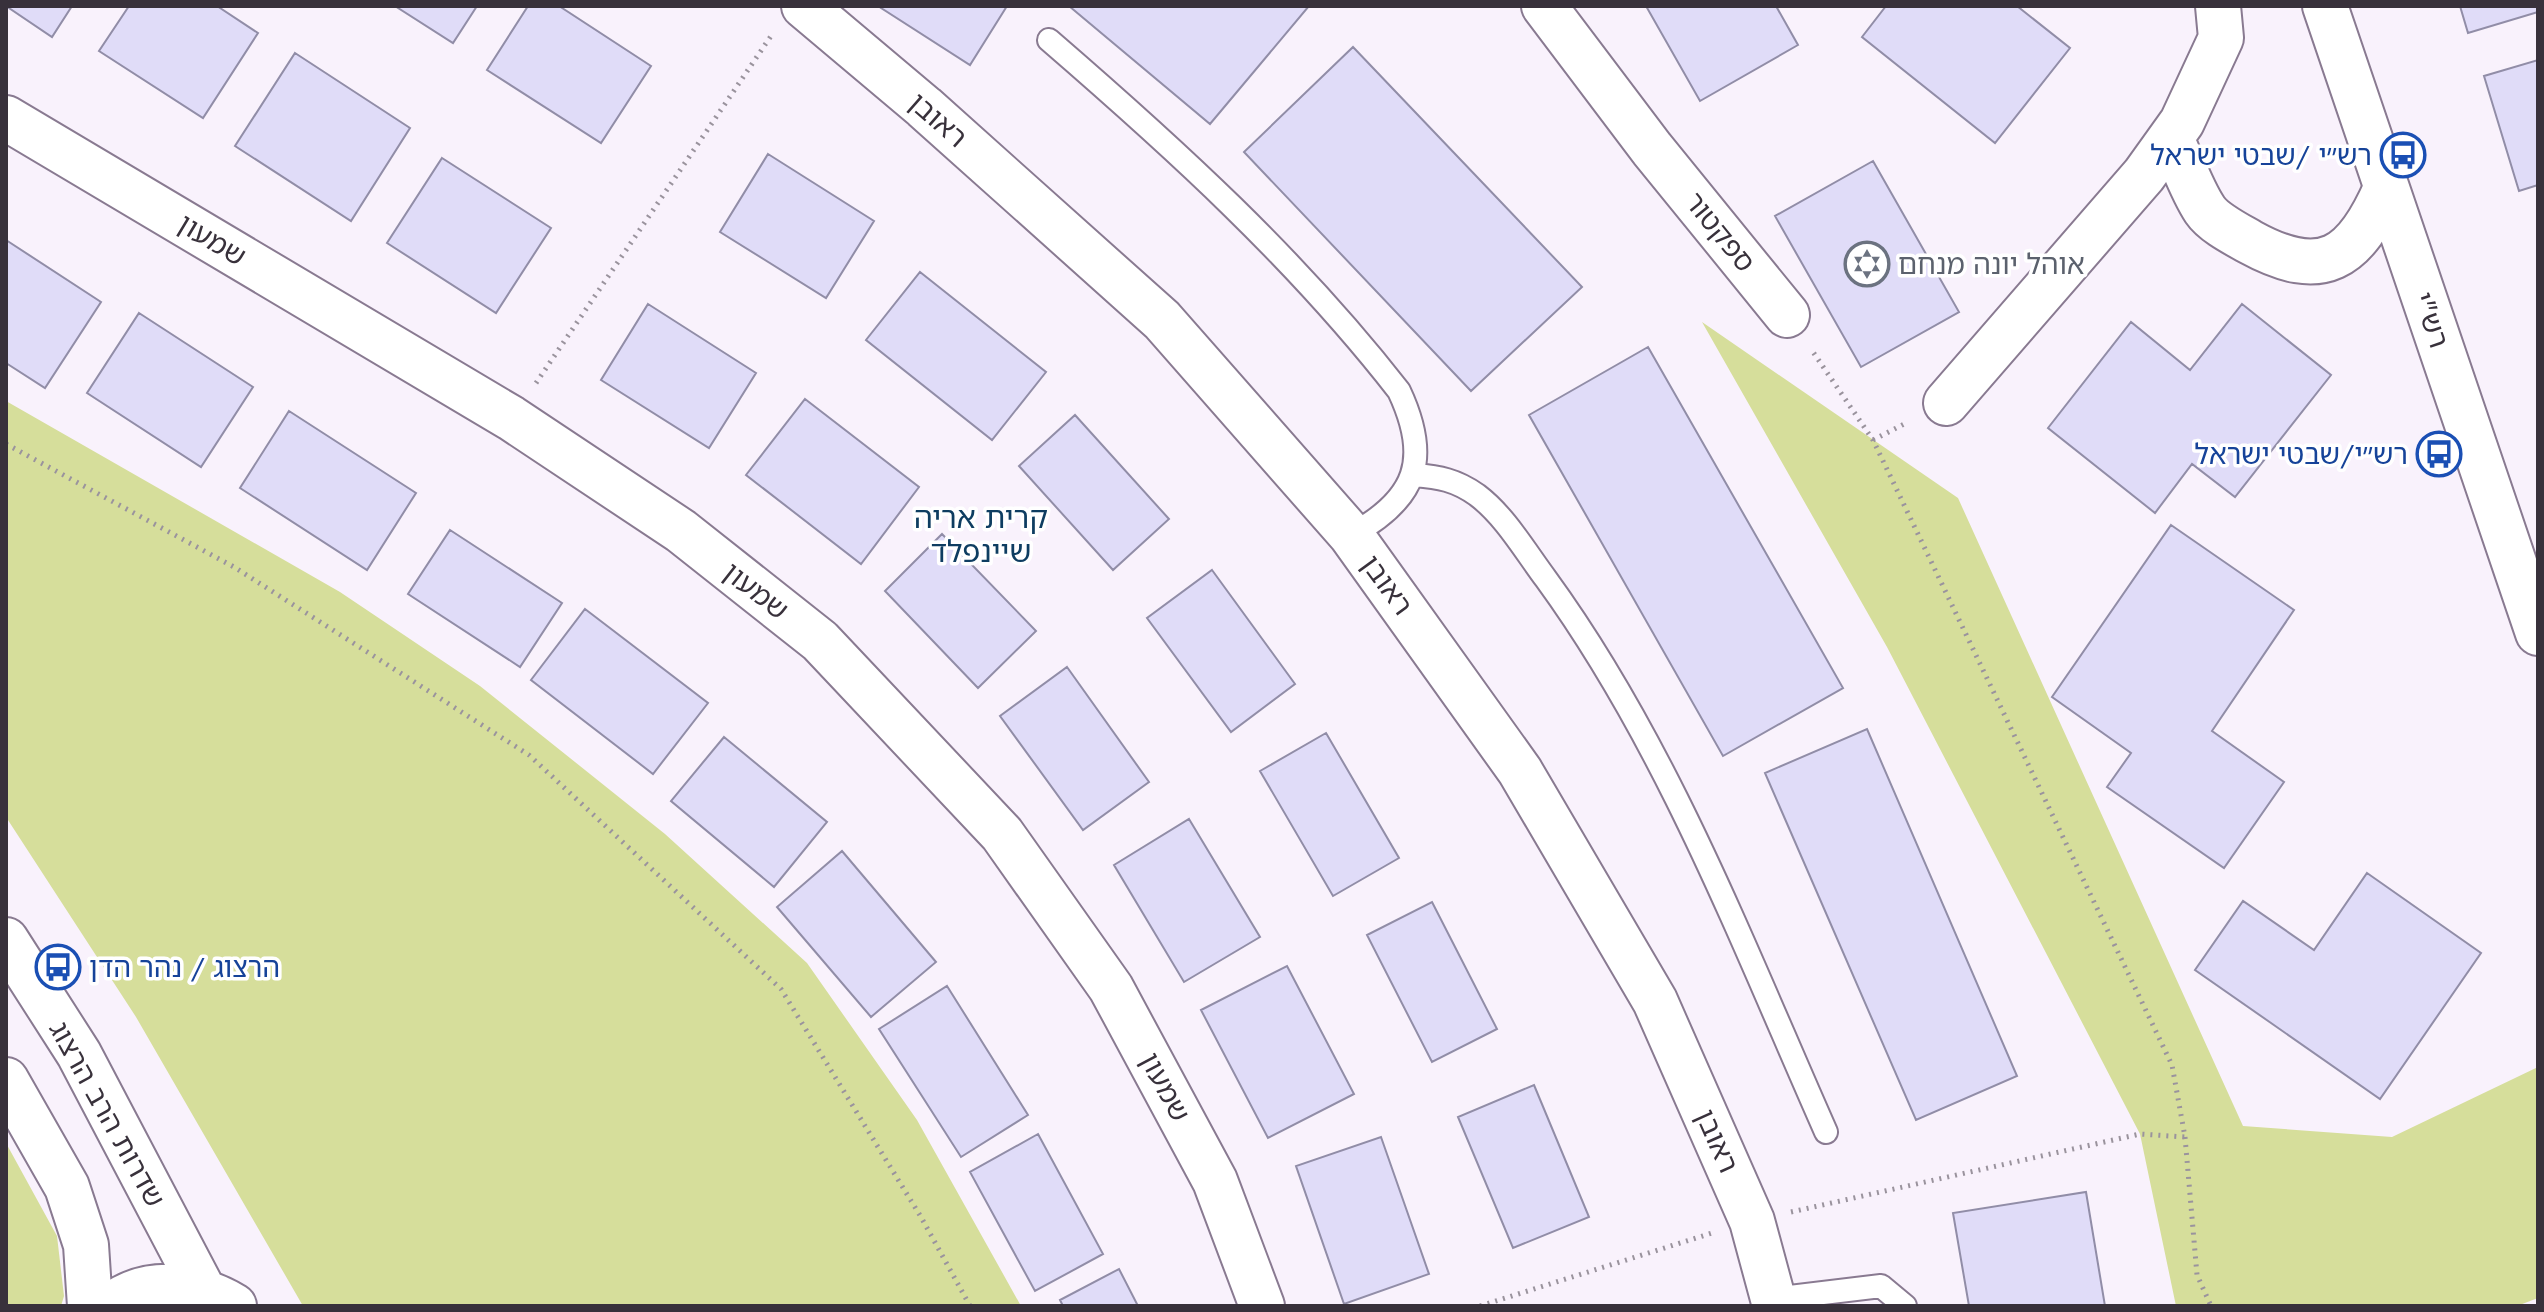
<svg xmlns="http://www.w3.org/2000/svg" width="2544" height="1312" font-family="Jost,'Noto Sans Hebrew',sans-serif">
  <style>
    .green { fill: #d6de9b }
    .building { fill: #e0dcf8; stroke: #918da7; stroke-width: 2 }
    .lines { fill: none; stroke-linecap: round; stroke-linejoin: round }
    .lane-casing { stroke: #897a91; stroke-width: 26 }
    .street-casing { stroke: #897a91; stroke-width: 48 }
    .secondary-casing { stroke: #897a91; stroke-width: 48 }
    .path { stroke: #9a939d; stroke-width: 5; stroke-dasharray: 2 6; stroke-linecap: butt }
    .lane { stroke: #fff; stroke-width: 22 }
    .street { stroke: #fff; stroke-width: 44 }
    .secondary { stroke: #fff; stroke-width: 44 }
    .labels { text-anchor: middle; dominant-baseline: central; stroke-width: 7; stroke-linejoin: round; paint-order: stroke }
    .street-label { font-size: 28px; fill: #38313b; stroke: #fff }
    .transit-label { font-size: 28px; fill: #164399; stroke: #fff; text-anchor: end }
    .worship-label { font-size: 28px; fill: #5b616d; stroke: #fff; text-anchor: start }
    .neighbourhood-label { font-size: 30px; fill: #0e3d61; stroke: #fff }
  </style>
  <rect width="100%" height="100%" fill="#f9f2fc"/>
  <path class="green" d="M1702,322L1958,498L2243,1126L2392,1137L2538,1067V1298L2517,1306H2176L2140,1134L1887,647Z
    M6,401L340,592L480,686L665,834L807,963L917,1120L1021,1306H303L136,1017L6,817Z
    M6,1143L57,1236L64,1296L61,1306H6Z"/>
  <path class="building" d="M6,6H72L52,37Z
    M129,6H217L258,33L203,118L99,51Z
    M395,6H477L453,43Z
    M528,6H559L651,66L601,143L487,70Z
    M878,6H1007L970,65Z
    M1069,6H1309L1210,124Z
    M1646,6H1776L1798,45L1700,101Z
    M1886,6H2017L2070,48L1995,143L1862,37Z
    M2460,6H2538V12L2468,33Z
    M1353,47L1582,287L1471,391L1244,152Z
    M295,53L410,128L351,221L235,146Z
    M2538,60V185L2519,191L2484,76Z
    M768,154L874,221L826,298L720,232Z
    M442,158L551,228L496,313L387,243Z
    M1873,161L1959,312L1861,367L1775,216Z
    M6,240L101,302L45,388L6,363Z
    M920,272L1046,372L992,440L866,340Z
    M648,304L756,373L709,448L601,380Z
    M2242,304L2331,375L2235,497L2192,464L2155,513L2048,428L2131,322L2190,370Z
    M139,313L253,387L201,467L87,393Z
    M1648,347L1843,688L1723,756L1529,415Z
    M805,399L919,487L861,564L746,475Z
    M289,411L416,493L367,570L240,488Z
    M1075,415L1169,519L1113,570L1019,466Z
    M2171,525L2294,610L2212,731L2284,782L2224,868L2107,787L2131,753L2052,697Z
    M450,530L562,603L520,667L408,594Z
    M942,534L1036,631L978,688L885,591Z
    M1212,570L1295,684L1231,732L1147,618Z
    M585,609L708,703L653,774L531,680Z
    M1067,667L1149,782L1083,830L1000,716Z
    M1867,729L2017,1076L1916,1120L1765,773Z
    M1326,733L1399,858L1333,896L1260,771Z
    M724,737L827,822L774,887L671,801Z
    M1189,819L1260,937L1184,982L1114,865Z
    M842,851L936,962L871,1017L777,907Z
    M2367,873L2481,953L2380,1099L2195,970L2243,901L2314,950Z
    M1432,902L1497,1029L1432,1062L1367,935Z
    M1287,966L1354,1094L1268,1138L1201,1010Z
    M947,986L1028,1115L961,1157L879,1029Z
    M1534,1085L1589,1217L1513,1248L1458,1117Z
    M1038,1134L1103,1254L1035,1291L970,1172Z
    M1381,1137L1429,1274L1344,1304L1296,1166Z
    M2086,1192L2105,1306H1969L1953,1213Z
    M1119,1269L1138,1306H1063L1060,1300Z"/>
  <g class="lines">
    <g class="lane-casing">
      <path id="lane" d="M1049,40C1174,148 1297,260 1399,391C1431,459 1417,499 1351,535
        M1415,475C1439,477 1456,480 1477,495C1505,516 1525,551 1546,579C1667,745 1743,945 1826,1132
        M1773,1299L1881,1286L1905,1306"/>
    </g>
    <g class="street-casing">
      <path id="street" d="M804,6L924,107L1162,320L1351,535L1520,771L1655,1001L1752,1221L1775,1306
        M1544,6L1652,149L1787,315
        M6,118L511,418L681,531L820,641L1002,834L1111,988L1215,1181L1262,1306
        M2171,138C2182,161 2191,189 2205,210C2214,223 2236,234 2250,242C2323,282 2355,259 2386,188
        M1946,403L2144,175L2182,122L2221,38L2218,6"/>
    </g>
    <g class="secondary-casing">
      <path id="secondary" d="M2325,6L2538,633
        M6,940L79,1054L203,1290
        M6,1080L67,1187L86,1245L90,1306
        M111,1306C146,1277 198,1284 234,1306"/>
    </g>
    <path class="path" d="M536,383L773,33
      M1873,440L1908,422
      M6,444L234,567L529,755L781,989L921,1217L970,1306
      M2185,1137L2197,1275L2211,1306
      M1791,1212L2140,1134L2185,1137L2172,1065L1873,440L1811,349
      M1480,1306L1712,1233"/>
    <use href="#lane" class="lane"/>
    <use href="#street" class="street"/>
    <use href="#secondary" class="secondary"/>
  </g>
  <defs>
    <g id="bus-ring" transform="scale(2.3)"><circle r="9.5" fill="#fff" stroke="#1a4fb4" stroke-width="1.5"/><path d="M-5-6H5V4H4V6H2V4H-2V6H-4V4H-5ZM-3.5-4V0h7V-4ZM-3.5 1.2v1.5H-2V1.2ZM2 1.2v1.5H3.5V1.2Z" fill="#1a4fb4"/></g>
    <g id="synagogue-ring" transform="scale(2.3)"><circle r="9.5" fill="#fff" stroke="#6b7280" stroke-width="1.5"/><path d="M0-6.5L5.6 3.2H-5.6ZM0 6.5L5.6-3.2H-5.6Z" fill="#6b7280"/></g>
  </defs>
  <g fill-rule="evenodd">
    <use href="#bus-ring" x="2403" y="155"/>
    <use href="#synagogue-ring" x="1867" y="264"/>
    <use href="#bus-ring" x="2439" y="454"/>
    <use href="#bus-ring" x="58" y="967"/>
  </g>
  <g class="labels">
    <g class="street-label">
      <text transform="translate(938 120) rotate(41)">ראובן</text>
      <text transform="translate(1720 232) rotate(51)">ספקטור</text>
      <text transform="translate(212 240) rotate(31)">שמעון</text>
      <text transform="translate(2431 320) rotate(71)">רש"י</text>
      <text transform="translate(1387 585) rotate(54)">ראובן</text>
      <text transform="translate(756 591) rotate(38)">שמעון</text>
      <text transform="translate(1165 1087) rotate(62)">שמעון</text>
      <text transform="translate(107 1114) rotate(61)">שדרות הרב הרצוג</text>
      <text transform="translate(1717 1141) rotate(66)">ראובן</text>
    </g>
    <g class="transit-label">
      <text x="2372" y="155">רש״י /שבטי ישראל</text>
      <text x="2408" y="454">רש״י/שבטי ישראל</text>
      <text x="89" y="967" text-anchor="start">הרצוג / נהר הדן</text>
    </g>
    <g class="worship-label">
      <text x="1898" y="264">אוהל יונה מנחם</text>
    </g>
    <g class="neighbourhood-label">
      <text x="981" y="517">קרית אריה<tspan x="981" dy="34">שיינפלד</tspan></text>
    </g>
  </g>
  <rect width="2544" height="1312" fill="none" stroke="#38313b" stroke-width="16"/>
</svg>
